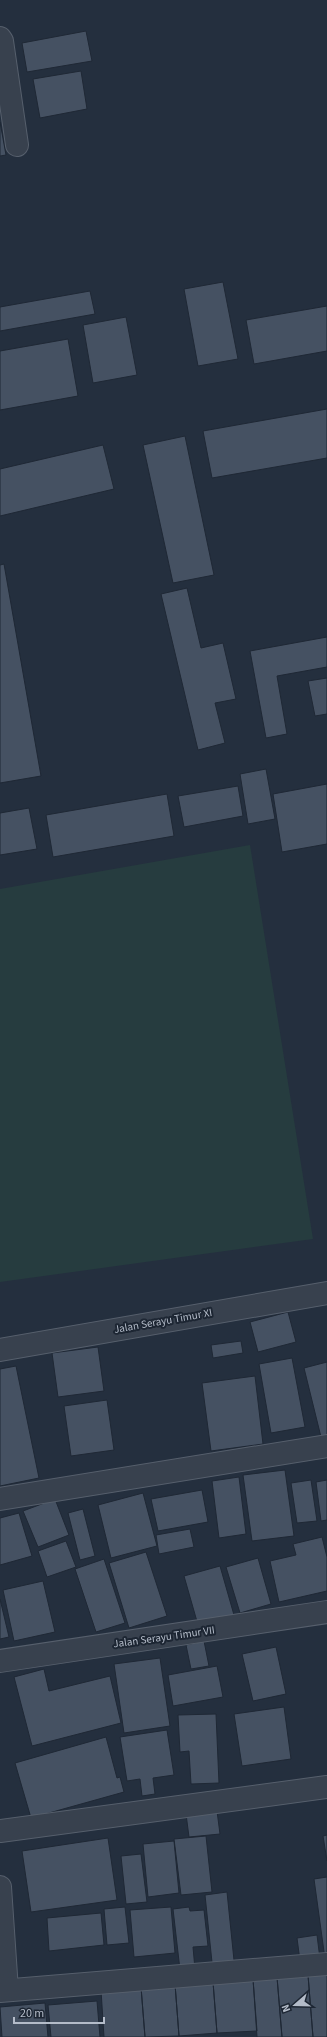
<svg xmlns="http://www.w3.org/2000/svg" width="327" height="2037" font-family="'Source Sans 3',sans-serif">
  <style>
    .green { fill: #263c3f }
    .building { fill: #455162; stroke: #1f2835 }
    .lines { fill: none; stroke-linecap: round; stroke-linejoin: round }
    .minor-casing { stroke: #565f6c; stroke-width: 24 }
    .minor { stroke: #38414e; stroke-width: 22 }
    .labels { text-anchor: middle; dominant-baseline: central; stroke-width: 4; stroke-linejoin: round; paint-order: stroke }
    .street-label { font-size: 11px; fill: #b4bcc9; stroke: #1d2633 }
  </style>
  <rect width="100%" height="100%" fill="#242f3e"/>
  <path class="green" d="M250,845L313,1239L0,1282V889Z"/>
  <path class="building" d="M86,31L92,61L27,72L22,43Z
    M81,71L87,109L40,118L33,79Z
    M0,122L6,155L0,156Z
    M223,282L238,359L198,366L184,289Z
    M90,291L95,314L0,331V307Z
    M327,306V351L254,364L246,320Z
    M126,317L137,375L93,383L83,325Z
    M68,339L78,396L0,410V351Z
    M327,409V458L212,478L203,431Z
    M185,436L214,575L173,583L143,445Z
    M103,445L114,489L0,516V469Z
    M4,564L41,776L0,783V565Z
    M187,588L201,648L223,643L236,699L215,703L225,743L198,750L161,594Z
    M327,637V667L277,676L287,734L266,738L250,651Z
    M327,678V714L315,716L308,681Z
    M266,769L275,819L248,824L240,774Z
    M327,784V844L282,852L273,794Z
    M238,786L243,816L184,827L178,796Z
    M167,794L174,836L53,857L46,815Z
    M29,808L37,849L0,855V813Z
    M288,1312L296,1342L258,1352L250,1322Z
    M241,1341L243,1353L213,1358L211,1345Z
    M98,1347L104,1391L58,1397L52,1353Z
    M292,1358L305,1427L271,1433L259,1364Z
    M327,1362V1436L321,1437L304,1368Z
    M16,1366L39,1478L0,1486V1369Z
    M255,1376L263,1444L211,1451L202,1383Z
    M107,1400L114,1450L71,1456L64,1406Z
    M285,1470L294,1536L252,1541L243,1475Z
    M239,1477L246,1534L219,1538L212,1481Z
    M311,1480L317,1521L297,1523L291,1483Z
    M327,1480V1520L321,1521L316,1482Z
    M202,1490L208,1522L158,1531L151,1499Z
    M143,1493L157,1546L111,1558L98,1505Z
    M55,1499L69,1535L38,1547L23,1511Z
    M83,1509L95,1556L80,1560L68,1513Z
    M19,1513L32,1556L0,1565V1518Z
    M190,1529L194,1547L159,1554L156,1535Z
    M322,1537L327,1557V1591L279,1602L270,1561L296,1555L293,1544Z
    M66,1541L76,1567L47,1577L38,1551Z
    M146,1552L167,1616L129,1628L109,1563Z
    M258,1558L271,1604L240,1613L226,1567Z
    M104,1559L125,1623L96,1632L75,1569Z
    M220,1566L234,1615L198,1625L184,1576Z
    M43,1581L55,1632L14,1641L3,1590Z
    M0,1599L9,1637L0,1639Z
    M204,1641L209,1666L191,1669L186,1645Z
    M276,1647L286,1694L253,1701L242,1654Z
    M160,1658L170,1726L124,1733L114,1664Z
    M217,1666L223,1697L173,1706L168,1675Z
    M44,1669L49,1691L110,1676L121,1723L32,1746L14,1677Z
    M284,1707L291,1759L242,1766L234,1714Z
    M216,1714L219,1783L191,1784L189,1751L180,1752L178,1715Z
    M167,1730L174,1775L153,1778L155,1794L142,1796L140,1779L127,1781L120,1737Z
    M106,1737L117,1778L120,1777L124,1792L31,1818L15,1763Z
    M217,1811L220,1834L189,1837L186,1814Z
    M327,1835V1861L323,1836Z
    M206,1836L212,1892L181,1895L174,1839Z
    M108,1838L117,1900L31,1912L22,1851Z
    M174,1841L179,1893L148,1897L143,1844Z
    M141,1854L147,1902L126,1904L121,1856Z
    M327,1877V1958L325,1959L314,1879Z
    M227,1892L235,1970L213,1972L205,1895Z
    M125,1907L129,1943L107,1945L104,1909Z
    M171,1907L175,1953L134,1957L130,1910Z
    M189,1907L190,1911L204,1910L208,1946L193,1947L195,1969L180,1970L173,1909Z
    M101,1913L104,1945L49,1951L47,1918Z
    M317,1935L320,1959L300,1961L297,1938Z
    M327,1974V2037H313L308,1975Z
    M308,1975L313,2037H282L277,1977Z
    M277,1977L282,2037H257L253,1979Z
    M253,1979L257,2031L217,2033L213,1982Z
    M213,1982L217,2033L179,2036L175,1984Z
    M175,1984L179,2036L145,2037L141,1987Z
    M141,1987L145,2037H104L101,1990Z
    M97,2001L100,2037H51L48,2005Z
    M45,2003L48,2037H2L0,2007Z"/>
  <g class="lines">
    <g class="minor-casing">
      <path id="minor" d="M0,38L2,41L17,145
        M0,1350L327,1293
        M0,1499L327,1446
        M0,1661L327,1612
        M0,1831L327,1787
        M0,1887L7,1990
        M0,1991L327,1964"/>
    </g>
    <use href="#minor" class="minor"/>
  </g>
  <g class="labels">
    <g class="street-label">
      <text transform="translate(163 1321) rotate(-10)">Jalan Serayu Timur XI</text>
      <text transform="translate(164 1637) rotate(-8)">Jalan Serayu Timur VII</text>
    </g>
  </g>
  <g transform="translate(295 2005) rotate(250)" stroke="#1d2633" stroke-width="3" paint-order="stroke">
  <path d="M0-3L7 15L0 10L-7 15Z" fill="#b4bcc9"/>
  <text y="-6" font-size="11" font-weight="bold" text-anchor="middle" fill="#b4bcc9">N</text>
  </g>
  <path d="M14 2017v6h90v-6" fill="none" stroke="#b4bcc9" stroke-width="2"/>
  <text x="20" y="2017" font-size="12" fill="#b4bcc9" stroke="#1d2633" stroke-width="3" paint-order="stroke">20 m</text>
</svg>
